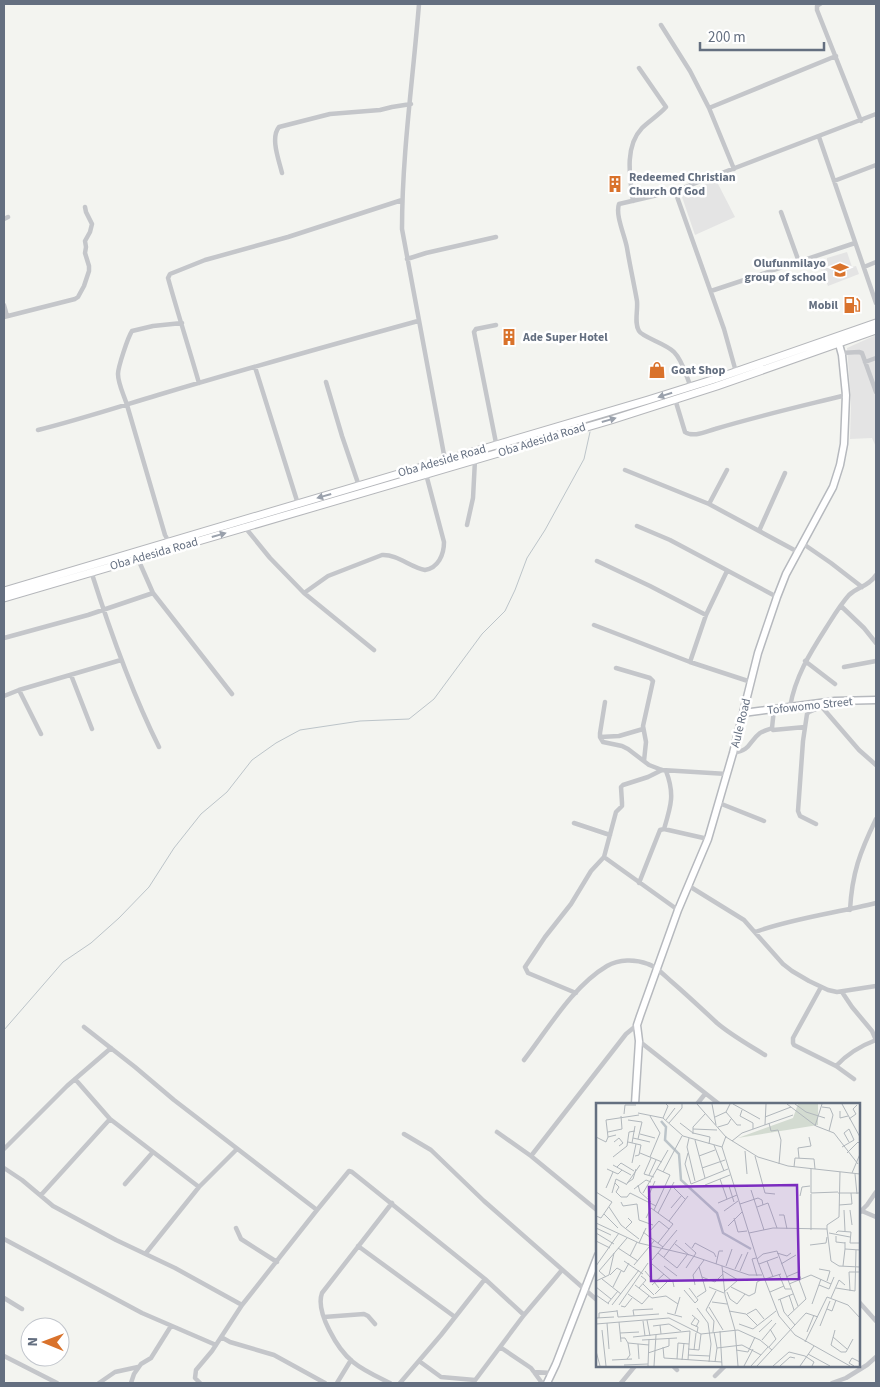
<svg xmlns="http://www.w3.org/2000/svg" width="880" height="1387" font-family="'Source Sans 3',sans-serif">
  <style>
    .built { fill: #e4e4e4 }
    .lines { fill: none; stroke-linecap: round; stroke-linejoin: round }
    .stream { stroke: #bcc4c9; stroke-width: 1 }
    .secondary-casing { stroke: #b6b9be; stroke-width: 9 }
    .primary-casing { stroke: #b5b7bb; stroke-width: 9 }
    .street { stroke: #c4c6ca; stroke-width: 4.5 }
    .secondary { stroke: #fff; stroke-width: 6 }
    .primary { stroke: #fff; stroke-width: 7 }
    .oneway { fill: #9aa1ac }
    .labels { text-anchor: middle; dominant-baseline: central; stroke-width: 5; stroke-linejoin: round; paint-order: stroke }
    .poi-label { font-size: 12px; font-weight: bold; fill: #646f80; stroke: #fff; text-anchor: start }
    .street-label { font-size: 12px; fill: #646f80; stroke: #fff }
    .inset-river { fill: none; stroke: #bcc4c9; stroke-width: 2.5 }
    .inset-road { fill: none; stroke: #b1b7bc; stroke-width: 1 }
    .view { fill: #7b2cbf; fill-opacity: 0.15; stroke: #7b2cbf; stroke-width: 2.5 }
    .inset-edge { fill: none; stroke: #646f80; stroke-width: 2.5 }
  </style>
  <rect width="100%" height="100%" fill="#f3f4f0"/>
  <path class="built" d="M716,180L735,217L695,235L681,194Z
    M847,252L852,267L856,266L859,274L828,286L819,264L827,262V258Z
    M876,335V447L872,438L850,439L851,402L847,348Z"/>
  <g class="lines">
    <path class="stream" d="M4,1030L63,962L91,943L119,918L149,887L174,848L201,814L227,792L252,760L276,743L300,730L360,721L409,719L434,699L482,634L505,611L515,590L527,558L545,530L584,459L590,432"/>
    <g class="secondary-casing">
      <path id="secondary" d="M743,713L835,701L876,700
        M635,1104L639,1041L637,1025L640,1016L678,910L708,839L733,753L758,653L777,597L786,574L833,487L840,465L844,444L846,395L842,355L839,344
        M547,1383L556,1364L598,1255"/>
    </g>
    <g class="primary-casing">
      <path id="primary" d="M4,591L648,400L715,379L876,323
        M4,598L611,420L717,386L876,330"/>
    </g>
    <path class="street" d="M419,4C413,79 402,154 402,229L445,460
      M820,4L817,6V10L861,121
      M661,25L690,71L709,108L734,169
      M709,108L836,56
      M819,137L876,303
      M282,173C279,160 270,138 279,127L330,114L380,110L392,107L411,104
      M834,181L876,165
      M675,191L724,329L736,372
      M633,201C630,178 624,147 642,128C649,121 659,115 666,107L639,68
      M781,212L799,262
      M4,219L8,217
      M407,259L426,253L496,237
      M864,267L876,262
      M711,291L855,243
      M4,305L7,316
      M4,317L75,299L78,297L84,286L89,271V266L85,253L86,247L85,241L90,232L92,224L86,212L85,207
      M496,325L476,329L474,332L498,453
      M841,353L859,352L862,353L876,392
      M865,362L876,358
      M255,367L298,504
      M326,382L342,436L359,486
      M199,383C189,348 178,314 168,278L170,274L205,260L288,237L402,200
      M691,387C686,376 683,361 674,352C667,344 642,337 639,331C634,323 638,311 637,301C634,284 630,266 627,248C625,236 615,215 619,204L675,191L876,114
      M675,399L685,432C693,438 707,431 715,429C758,416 802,406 846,395
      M38,430C78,420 118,407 158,395C245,369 331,345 418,321
      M625,470L709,504L798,552
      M709,504L727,470
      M467,525L473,498L475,460
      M244,526L270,558L304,593L374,650
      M637,526L670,540L777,597
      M759,531L785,473
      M169,542L165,535L127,405C124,395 118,384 118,374C118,367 128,337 132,331L153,326L182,323
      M802,543L831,563L862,587
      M138,559L153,593L232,694
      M597,561L650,586L706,615
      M91,571C110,631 131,691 159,747
      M304,593L328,576L382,555C397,554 410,567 425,570C438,568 444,555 444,542L426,474
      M841,606L864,628L876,643
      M594,625L690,662L751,682
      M4,638L88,615L153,593
      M805,661L835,684
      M690,662L706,615L727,571
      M844,667L876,661
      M616,668L650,678L653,681L643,726L646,742L644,761
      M71,675L92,729
      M19,690L41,734
      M4,696L19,690L121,660
      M605,702L600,733V737L603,742L622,746L628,749L649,765L662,770L727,774
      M821,706L859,750L876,765
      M790,707C795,677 810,653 826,628C833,617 840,605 849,595C859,586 868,587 876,575
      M774,709L772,728L773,730L805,727
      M600,737L619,736L643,729
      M733,753C752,750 748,742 760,733C763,731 768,730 772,728
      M719,803L764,821
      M574,823L610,835
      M816,824L800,816L798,811L803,741L807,714L809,712L821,707
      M664,829L708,839
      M604,857L678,910
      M639,883L660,830L664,829C671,806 675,794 666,771
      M689,886L744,920L783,964L792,971L809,981L828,990L837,992L876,986
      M850,910C852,873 860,852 876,819
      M755,932C794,918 836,913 876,903
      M821,987L793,1038V1043L794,1045L836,1066L854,1079
      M576,993L528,973L525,967L545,937L571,904L591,871L604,857L616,812L622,806V803L621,787L623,785L648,777L662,770
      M84,1027L135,1067L174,1100L317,1210
      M639,1041L719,1104
      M524,1060C548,1029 573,986 607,966C619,959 635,959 648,964C657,967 664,975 672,982C687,995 702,1009 717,1023C731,1035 749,1045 765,1055
      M836,1066C848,1053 860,1046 876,1040L872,1031L852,1007L842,992
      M75,1079L110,1119L199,1187
      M697,1104L705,1094
      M497,1132L531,1156L598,1211
      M404,1134L431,1150L484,1201L598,1301
      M4,1149L67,1086L111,1048
      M531,1156L626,1034L637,1025
      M4,1168L22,1180L53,1206L116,1240L175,1268L242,1305
      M125,1184L153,1152
      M41,1195L110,1119
      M862,1211L876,1217
      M859,1213L867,1205L876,1192
      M236,1228L241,1239L277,1262
      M4,1239L142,1313L216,1345
      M358,1246L455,1317
      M146,1253L199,1187L237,1149
      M4,1298L22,1309
      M859,1302L876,1321
      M324,1317L364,1314L368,1316L375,1324
      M221,1337L230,1342L274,1355L325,1383
      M500,1347L531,1368L542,1383
      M4,1356L57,1383
      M419,1361L441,1377L475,1380
      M673,1366L677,1370
      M534,1372L552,1373
      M715,1376L725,1366
      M99,1383L115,1372L138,1367
      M131,1383L134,1374L141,1364L151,1358L171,1326
      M200,1383L195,1378L196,1370L212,1351L242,1305L317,1210L349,1171L352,1172L362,1180L485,1279L524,1315
      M337,1383L351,1360
      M390,1383C378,1377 364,1371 353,1362C338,1350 315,1312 322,1293L392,1203
      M400,1383L441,1335L485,1279
      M473,1383L524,1315L562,1270
      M621,1383L635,1366
      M832,1383L846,1378L867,1365L876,1357"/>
    <use href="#secondary" class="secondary"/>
    <use href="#primary" class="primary"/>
  </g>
  <defs><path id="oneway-solid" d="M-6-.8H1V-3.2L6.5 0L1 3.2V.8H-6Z" transform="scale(1.25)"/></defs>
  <g class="oneway">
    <use href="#oneway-solid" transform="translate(665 395) rotate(163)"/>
    <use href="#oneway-solid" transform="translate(609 420) rotate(-16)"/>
    <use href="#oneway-solid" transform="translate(324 496) rotate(164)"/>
    <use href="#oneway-solid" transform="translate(219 535) rotate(-16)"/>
  </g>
  <defs>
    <g id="building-bare" transform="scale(1.35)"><path d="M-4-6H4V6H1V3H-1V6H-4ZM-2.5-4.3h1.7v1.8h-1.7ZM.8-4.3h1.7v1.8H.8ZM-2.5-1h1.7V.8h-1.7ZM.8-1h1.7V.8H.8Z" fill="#d9722b" stroke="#fff" stroke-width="2.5" paint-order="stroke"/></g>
    <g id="school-bare" transform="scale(1.35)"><path d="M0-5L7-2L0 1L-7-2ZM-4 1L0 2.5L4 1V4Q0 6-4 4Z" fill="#d9722b" stroke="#fff" stroke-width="2.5" paint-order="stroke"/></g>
    <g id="fuel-bare" transform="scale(1.35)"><path d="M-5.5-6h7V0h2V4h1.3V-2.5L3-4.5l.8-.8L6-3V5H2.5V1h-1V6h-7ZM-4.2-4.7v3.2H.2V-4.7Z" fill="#d9722b" stroke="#fff" stroke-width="2.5" paint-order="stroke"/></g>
    <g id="shop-bare" transform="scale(1.35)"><path d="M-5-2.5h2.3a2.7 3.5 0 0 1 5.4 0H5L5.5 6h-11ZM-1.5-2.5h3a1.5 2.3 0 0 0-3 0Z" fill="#d9722b" stroke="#fff" stroke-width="2.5" paint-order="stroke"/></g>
  </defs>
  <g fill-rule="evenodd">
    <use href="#building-bare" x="615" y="184"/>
    <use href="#school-bare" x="840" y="270"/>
    <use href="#fuel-bare" x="852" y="305"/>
    <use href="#building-bare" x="509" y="337"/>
    <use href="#shop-bare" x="657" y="370"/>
  </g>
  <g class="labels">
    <g class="poi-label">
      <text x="629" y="177">Redeemed Christian<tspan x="629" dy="14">Church Of God</tspan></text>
      <text x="826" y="263" text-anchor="end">Olufunmilayo<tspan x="826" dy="14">group of school</tspan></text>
      <text x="838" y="305" text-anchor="end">Mobil</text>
      <text x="523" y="337">Ade Super Hotel</text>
      <text x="671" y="370">Goat Shop</text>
    </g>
    <g class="street-label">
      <text transform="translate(542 440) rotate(-17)">Oba Adesida Road</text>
      <text transform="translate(442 461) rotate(-16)">Oba Adeside Road</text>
      <text transform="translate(154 554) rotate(-16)">Oba Adesida Road</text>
      <text transform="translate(810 706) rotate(-6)">Tofowomo Street</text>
      <text transform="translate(741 723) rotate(-76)">Aule Road</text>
    </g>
  </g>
  <g transform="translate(596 1103)">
    <rect width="264" height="264" fill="#f3f4f0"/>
    <path d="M202,1H222V22L142,35L197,15Z" fill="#d3dbd1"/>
    <path class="inset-river" d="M65,18L70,24L69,37L83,51L85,77L121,110L127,130L155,146"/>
    <path class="inset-road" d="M101,1L130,34L162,54L192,63L264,71M116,1L120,22M137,1L164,16M191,1L220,23L238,30L262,61M199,1L210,9L229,15M246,1L264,34M226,4L234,5L237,12L233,28M146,7L144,13L157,20V26M244,8V15L252,13M130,9L141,22H145M42,10L67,15L87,33L126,44M28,11L29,2H40M54,13L64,30L54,54M119,14L130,9L134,1M169,14L195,4M67,15L72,3L70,1M253,16L260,11L257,6L261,2M32,17L46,19L42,36M70,17L79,5M73,20L86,5V1M84,20L97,30L114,34L113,41M173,20L175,28L182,27L185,37L183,61M169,22L170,1M219,23L226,1M122,24L132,21L135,16M97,26L121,27M12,29L26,26L25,13M44,31L59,35M97,31V24L109,11M130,33L126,44L162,159L183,213L199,232L254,263M0,34L10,39L12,34L20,32M12,34L10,17L43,12M37,35L54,39M93,35L91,44L99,78M99,37L109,75M136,38L146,30L197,12M18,39L23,35L27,40L23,43M32,39L45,42L43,52L39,53M36,40L39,23M118,42L128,68M246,44L258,37L253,26L248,30L253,39M149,48L151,71M44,50L66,59M92,50L89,61L95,81L132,66M251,50L262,39L264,41M103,53L119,47M159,53L169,90L179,91M17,54L31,43L33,29L39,28M55,55L48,71L58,74M203,55L202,45L215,43L213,34M36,60L40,41M17,62L35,72M21,64L25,60L38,68M198,64L199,55L218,56L219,66M106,65L129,57M11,66L22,71L26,67M215,66V90L242,89M67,69L86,33M256,70L264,51M259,71L261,91M53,72L60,57M124,76L131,96M19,80L23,84L20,89L25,94H31L34,90L60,103M31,80L37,76L40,66M30,82L44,62M42,82L44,89L55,99M109,82L134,72M133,83L138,99M77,84L89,96M10,85L17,69M38,86L50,77L55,79M155,87L168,127M0,89L16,99L5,115L0,113M16,90L20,76L30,81M47,90L72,47M242,90H264M204,93L206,84L214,83M52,94L59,78M25,99L27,103L41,101L43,117L57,122M122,100L141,92M144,101L162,95L166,97L167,102M243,102L256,101L255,90M13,104L25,122L43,136M161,104L172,100L181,125M75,105L86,92M58,107L74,72L61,66M248,107L249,128M254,107L256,122M128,108L142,98M62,110L78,79M8,111L22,125M183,112H188L191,126M50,115L55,105L77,121L62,140M138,115L142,129L151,128M73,118L92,93M0,120L43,140L94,152L153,172H166M132,123L146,109M0,125L15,132M29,126L36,119L32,115M231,126L235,158L243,163L264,164M215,127V91M47,129L67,144M53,129L63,118L73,126M0,130L18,141M153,130L177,125L231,126V122L243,114L244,69M233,130L254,134M240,130L242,128L255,129L254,140H264M240,133V139L249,140M0,138L14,145M249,139V146L264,147M43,140L50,125M89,140L100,150L90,165M79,141L93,152M214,142L230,140L231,134M22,145L42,158M96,145L99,140L118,150L120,154M62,150L81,165L91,152M181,150L191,153L195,150M34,153L41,139M68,154L81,137M160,155L156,156L161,173M161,156L167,151L181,148L202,203M56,157L81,127M28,158L47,171M171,158L177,174M56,161L77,179L78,184M120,161L123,148H127M163,161L182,154M185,161L200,152M38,162L58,138M0,163L23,130M68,163L81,173M126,163L129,192L139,227L142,263M130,163L136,146M247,163L249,146M139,166L146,151M223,166L234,168L231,178M49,168L63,185M127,168L142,177L128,189M144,168L152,149M183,171L189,186H195M14,172L21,165L28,169L33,160M10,174L3,168L31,135M106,174L119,179L127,171M190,174L202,169L205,176M6,176L25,191M169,176L185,171M0,178L13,172L18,150M47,181L58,192M193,181L215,172L235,181M39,182L56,195L70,193L82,201M56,182L68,171M99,182L97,172L108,157M223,182L233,186L238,174M0,184L15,196M17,184L25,168M113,184L128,190M135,184L153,193L159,190L161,179L167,176M43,185L50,177L45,173M240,185L259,188L260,147M88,187L99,200L102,197L93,185M254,188L253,169H264M131,189L134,196L141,201L149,191M174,189L188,183M32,191L46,201L53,193M59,191L74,176M0,192L13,201M193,192L198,207M101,194L110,188L103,164M235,195L243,177L249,182M184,196L188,209L199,222M182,197L197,191M116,199L131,201M12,200L22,188M216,201L225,176M16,202L43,167M23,202L52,160M25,203L29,204L36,195M113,204L127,227M101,205L112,220L115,241L113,259M231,206L236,208L240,197M21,207L22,214L63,211M133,208L150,211L162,223M71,210L86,214M79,211L84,194M151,211L160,206L168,216M96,212L103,218L100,224M38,213L37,207L57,206M192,213L210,196L203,177M0,215L18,214M3,215V210L21,208M99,215L95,221L102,224L101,230M51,217L54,233M47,218L49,233M23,219L25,239M11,220L13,246M0,221L73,215L105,231L142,227L164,237L176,247M143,221L157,226L180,208M64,222L65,231L94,228M57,223L73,221L85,228M224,223L234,198M6,227L10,263M239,227L235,242L245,249M124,228L126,263M117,229L118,218L110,207L120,188M118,229L121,245L119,259M163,229L176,217M211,229L218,212M24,230L43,229M37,234L65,231M237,234L251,246M24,235H29L32,240L34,252L31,256M46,237L81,235M166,237L180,220M209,239L231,194L252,202L264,215M32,240L53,242M42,241L43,256M67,244L68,255L126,259M173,244L180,236L174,226M121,245L146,242L165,252M92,246L103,247L105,231M98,247L100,230M140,247L152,249L159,234M0,248L4,263M245,249H250L257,236M52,250L73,243V236M212,251L234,263M92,252L114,253M81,256L82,240L93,241M16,257L36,256M86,257L88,240M92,257L94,228M28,262L52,261M52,263L53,236M58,263L60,232M148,263L157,246M155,263L172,244M161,263L210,210L222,214M177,263L193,249L209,253L218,259L216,263M184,263L194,254L199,255M204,263L218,243M258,263L253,260L256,255L264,259"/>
    <path class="view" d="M201,82L203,176L55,178L53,84Z"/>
    <rect width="264" height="264" class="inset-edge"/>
  </g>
  <rect width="880" height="1387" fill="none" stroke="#646f80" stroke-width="10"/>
  <g transform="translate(45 1342) rotate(271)"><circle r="24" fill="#ffffff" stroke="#c1c5cc"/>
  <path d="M0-4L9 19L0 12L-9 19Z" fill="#d9722b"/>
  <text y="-8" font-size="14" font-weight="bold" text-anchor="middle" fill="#646f80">N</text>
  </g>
  <path d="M700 42v8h124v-8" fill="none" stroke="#646f80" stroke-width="2.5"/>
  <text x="708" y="42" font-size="15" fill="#646f80" stroke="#ffffff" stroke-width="4" paint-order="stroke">200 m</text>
</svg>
